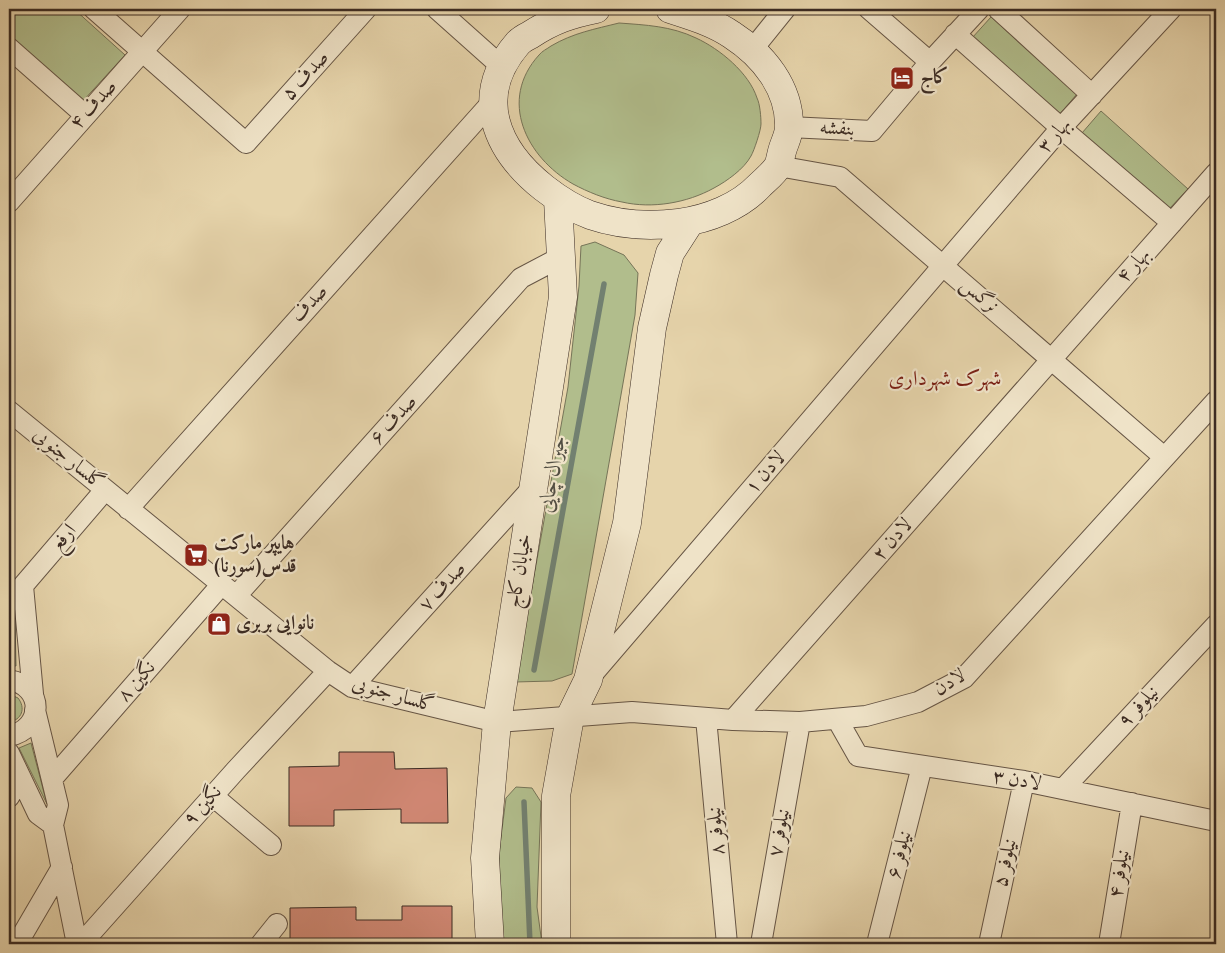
<svg xmlns="http://www.w3.org/2000/svg" width="1225" height="953" font-family="Vollkorn,Amiri,serif">
  <style>
    .green { fill: #b1bd8c; stroke: #767458 }
    .lines { fill: none; stroke-linecap: round; stroke-linejoin: round }
    .stream { stroke: #728070; stroke-width: 5.5 }
    .building { fill: #d08773; stroke: #3b2b23 }
    .minor-casing { stroke: #665545; stroke-width: 22 }
    .secondary-casing { stroke: #3b2b23; stroke-width: 29 }
    .minor { stroke: #efe3c8; stroke-width: 20 }
    .secondary { stroke: #efe3c8; stroke-width: 28 }
    .labels { text-anchor: middle; dominant-baseline: central; stroke-width: 4.5; stroke-linejoin: round; paint-order: stroke }
    .street-label { font-size: 20px; fill: #3b2b23; stroke: #efe3c8 }
    .poi-label { font-size: 20px; font-weight: bold; fill: #3b2b23; stroke: #efe3c8; text-anchor: start }
    .neighbourhood-label { font-size: 21px; fill: #7a1f14; stroke: #efe3c8 }
    .water-label { font-size: 21px; font-style: italic; fill: #524e43; stroke: #efe3c8 }
  </style>
  <rect width="100%" height="100%" fill="#e6d4ab"/>
  <filter id="stains"><feTurbulence type="fractalNoise" baseFrequency=".004" numOctaves="4"/><feColorMatrix values="0 0 0 0 .2 0 0 0 0 .09 0 0 0 0 .02 0 0 0 .5 -.17"/></filter>
  <radialGradient id="worn" r=".72"><stop offset=".6" stop-color="#630" stop-opacity="0"/><stop offset="1" stop-color="#630" stop-opacity=".3"/></radialGradient>
  <path class="green" d="M18,9H74L125,55L82,102L9,35V19Z
    M991,17L1077,94L1059,115L972,38Z
    M619,23C646,25 671,26 696,38C720,49 749,73 757,98C760,104 761,117 761,124C761,130 754,151 751,156C744,169 727,181 714,188C687,203 652,209 622,202C605,199 588,192 573,184C526,157 498,100 539,55C542,51 547,49 551,46C573,33 595,29 619,23Z
    M1101,111L1188,189L1169,209L1082,133Z
    M595,242L624,255L638,273L635,315L572,674L552,681L515,682L568,387L579,286L581,246Z
    M15,616L16,666L9,665V648Z
    M9,694L18,698C26,708 22,720 9,722Z
    M31,743L47,804L19,748Z
    M516,787L532,788L541,802L537,907L542,944H502L499,909V853L506,798Z"/>
  <g class="lines">
    <path class="stream" d="M534,670L604,284
      M524,802L530,944"/>
  </g>
  <path class="building" d="M339,752H394L395,769L447,768L448,823H401V809L334,810V826H289V767L339,766Z
    M402,906H452V944H290V908L356,907V920H402Z"/>
  <g class="lines">
    <g class="minor-casing">
      <path id="minor" d="M94,9L246,143L366,9
        M437,9L502,67
        M869,9L930,62
        M998,9L1092,95
        M955,34L1061,128L1172,223
        M9,48L85,115
        M752,50L785,9
        M789,127L872,131L930,62L979,9
        M778,166L840,177L1164,457
        M9,202L180,9
        M9,411L328,671L352,687L497,722L632,712L733,720L800,722L866,716L918,702L964,678L1216,401
        M128,509L493,101
        M23,586L33,694
        M236,596L521,278L561,257
        M9,602L105,490
        M591,676L1061,128L1171,9
        M9,680C45,686 44,729 9,736
        M352,687L533,487
        M35,710L58,805L53,825L77,944
        M706,718L727,944
        M837,719L858,756L1024,781L1216,821
        M733,720L1216,173
        M9,753L38,814L53,825
        M52,779L222,584
        M1063,789L1216,625
        M213,796L271,845
        M9,797L20,778
        M17,944L62,867
        M81,944L236,770L328,671
        M261,944L277,924
        M761,944L800,722
        M877,944L922,766
        M989,944L1024,781
        M1109,944L1132,803"/>
    </g>
    <g class="secondary-casing">
      <path id="secondary" d="M596,9C571,14 553,20 530,35C526,37 521,40 518,43C472,96 496,150 544,188C558,199 574,209 590,215C619,225 648,227 679,223C708,219 739,207 759,186C765,180 774,173 778,166C780,162 781,154 783,148C785,142 789,134 789,127C790,88 763,55 732,35C713,22 691,16 670,9
        M490,944L485,858L497,722L563,297L558,199
        M556,944V796L570,717L588,680L627,523L652,328L664,275L670,253L690,222"/>
    </g>
    <use href="#minor" class="minor"/>
    <use href="#secondary" class="secondary"/>
  </g>
  <defs>
    <g id="hotel-square" transform="scale(1.25)"><rect x="-9" y="-9" width="18" height="18" rx="4" fill="#8f2418" stroke="#efe3c8"/><path d="M-6-4.5h1.5V1H6V5H4.5V3h-9V5H-6ZM-4 0a1.8 1.8 0 1 1 3.6 0ZM.5 0V-2.5h3Q6-2.5 6 0Z" fill="#fff"/></g>
    <g id="supermarket-square" transform="scale(1.25)"><rect x="-9" y="-9" width="18" height="18" rx="4" fill="#8f2418" stroke="#efe3c8"/><path d="M-6-5.5h2.5l.6 2H6L4.5 2H-2.5L-4.4-4H-6ZM-1.5 3.2a1.3 1.3 0 1 0 .1 0ZM3 3.2a1.3 1.3 0 1 0 .1 0Z" fill="#fff"/></g>
    <g id="shop-square" transform="scale(1.25)"><rect x="-9" y="-9" width="18" height="18" rx="4" fill="#8f2418" stroke="#efe3c8"/><path d="M-5-2.5h2.3a2.7 3.5 0 0 1 5.4 0H5L5.5 6h-11ZM-1.5-2.5h3a1.5 2.3 0 0 0-3 0Z" fill="#fff"/></g>
  </defs>
  <g fill-rule="evenodd">
    <use href="#hotel-square" x="902" y="78"/>
    <use href="#supermarket-square" x="196" y="555"/>
    <use href="#shop-square" x="219" y="624"/>
  </g>
  <g class="labels">
    <g class="street-label">
      <text transform="translate(306 76) rotate(-48)">صدف ۵</text>
      <text transform="translate(94 105) rotate(-48)">صدف ۴</text>
      <text transform="translate(837 129) rotate(3)">بنفشه</text>
      <text transform="translate(1055 136) rotate(-49)">بهار ۳</text>
      <text transform="translate(1134 266) rotate(-48)">بهار ۴</text>
      <text transform="translate(979 296) rotate(41)">نرگس</text>
      <text transform="translate(310 304) rotate(-48)">صدف</text>
      <text transform="translate(394 420) rotate(-48)">صدف ۶</text>
      <text transform="translate(68 459) rotate(39)">گلسار جنوبی</text>
      <text transform="translate(766 473) rotate(-49)">لادن ۱</text>
      <text transform="translate(64 538) rotate(-50)">ارفع</text>
      <text transform="translate(893 540) rotate(-49)">لادن ۲</text>
      <text transform="translate(520 571) rotate(-81)">خیابان کاج</text>
      <text transform="translate(443 587) rotate(-48)">صدف ۷</text>
      <text transform="translate(137 682) rotate(-49)">نگین ۸</text>
      <text transform="translate(950 683) rotate(-32)">لادن</text>
      <text transform="translate(393 695) rotate(16)">گلسار جنوبی</text>
      <text transform="translate(1139 707) rotate(-47)">نیلوفر ۹</text>
      <text transform="translate(1017 781) rotate(9)">لادن ۳</text>
      <text transform="translate(203 806) rotate(-48)">نگین ۹</text>
      <text transform="translate(717 831) rotate(-95)">نیلوفر ۸</text>
      <text transform="translate(780 833) rotate(-80)">نیلوفر ۷</text>
      <text transform="translate(900 855) rotate(-76)">نیلوفر ۶</text>
      <text transform="translate(1006 863) rotate(-78)">نیلوفر ۵</text>
      <text transform="translate(1120 874) rotate(-81)">نیلوفر ۴</text>
    </g>
    <g class="poi-label">
      <text x="920" y="78">کاج</text>
      <text x="214" y="544">هایپر مارکت<tspan x="214" dy="23">قدس(سورنا)</tspan></text>
      <text x="236" y="624">نانوایی بربری</text>
    </g>
    <g class="neighbourhood-label">
      <text x="945" y="379">شهرک شهرداری</text>
    </g>
    <g class="water-label">
      <text transform="translate(553 474) rotate(-80)">جیرال چایی</text>
    </g>
  </g>
  <rect width="1225" height="953" fill="none" stroke="#e6d4ab" stroke-width="30"/>
  <rect x="10" y="10" width="1205" height="933" fill="none" stroke="#3b2b23" stroke-width="2.5"/>
  <rect x="15" y="15" width="1195" height="923" fill="none" stroke="#3b2b23"/>
  <rect width="100%" height="100%" filter="url(#stains)"/>
  <rect width="100%" height="100%" fill="url(#worn)"/>
</svg>
